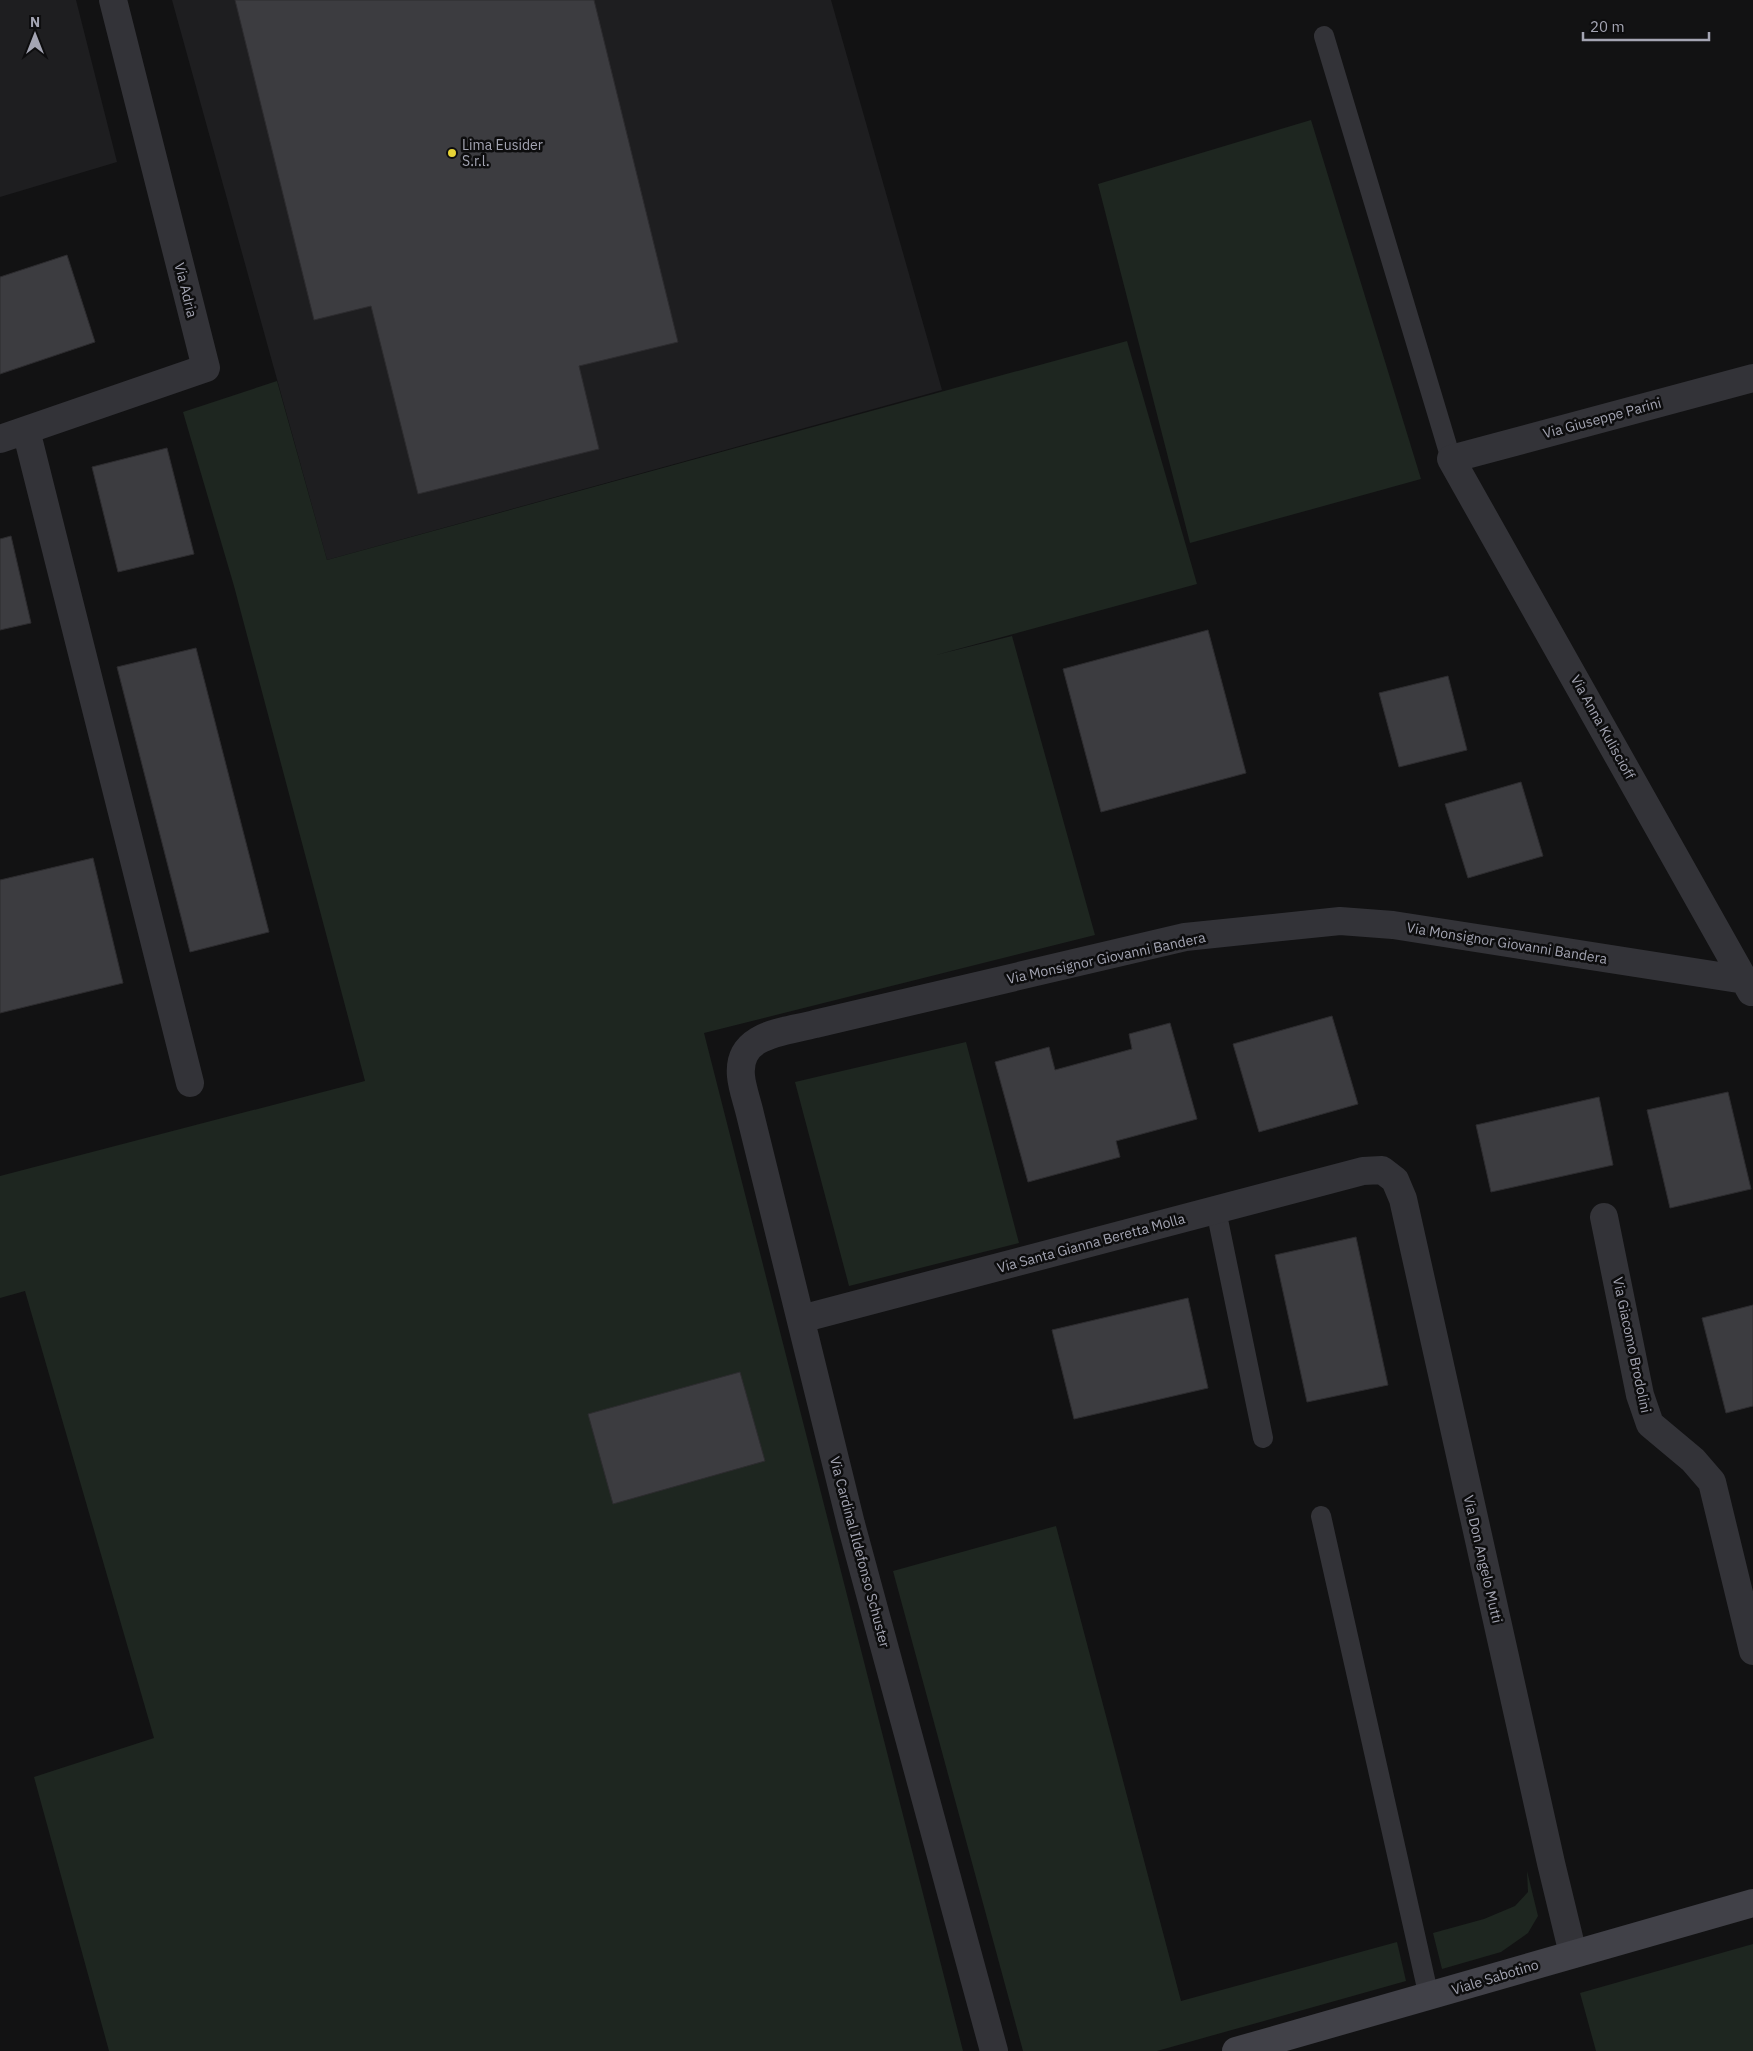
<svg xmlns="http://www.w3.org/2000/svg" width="1753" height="2051" font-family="'IBM Plex Sans',sans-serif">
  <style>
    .built { fill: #1e1e20 }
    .green { fill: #1e2620 }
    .building { fill: #3c3c40; stroke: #2d2c2f }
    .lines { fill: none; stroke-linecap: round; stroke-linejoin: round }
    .lane { stroke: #333338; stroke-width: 20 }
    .street { stroke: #333338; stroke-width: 28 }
    .secondary { stroke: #414148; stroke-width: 28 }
    .poi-dot { fill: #e7d336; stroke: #0d0d0e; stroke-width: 2 }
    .labels { text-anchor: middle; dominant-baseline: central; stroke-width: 5; stroke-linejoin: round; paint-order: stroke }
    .poi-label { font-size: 14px; fill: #a4a5b3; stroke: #0d0d0e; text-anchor: start }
    .street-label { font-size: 14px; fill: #a4a5b3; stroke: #0d0d0e }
  </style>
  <rect width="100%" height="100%" fill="#121213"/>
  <path class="built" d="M0,0H76L117,162L0,197Z
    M172,0H831L942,390L327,560Z"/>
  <path class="green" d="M1311,120L1421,479L1190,543L1098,184Z
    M1127,341L1197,584L936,655L1012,636L1095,935L704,1033L963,2051H109L34,1777L154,1738L25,1291L0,1298V1176L365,1081L234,586L183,412L277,381L327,560Z
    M966,1042L1019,1243L849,1286L795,1082Z
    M1056,1526L1181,2001L1397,1942L1406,1981L1157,2051H1023L893,1571Z
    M1527,1871L1538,1916L1528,1933L1501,1952L1442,1969L1433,1933L1484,1919L1515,1906L1528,1892Z
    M1753,1944V2051H1596L1580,1993Z"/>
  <path class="building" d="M235,0H594L678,342L579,366L599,449L418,494L371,306L314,320Z
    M67,255L95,342L0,374V277Z
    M167,448L194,554L118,572L92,467Z
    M11,536L31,623L0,630V539Z
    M1208,630L1246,773L1101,812L1063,669Z
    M196,648L269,932L190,952L117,667Z
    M1448,676L1467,750L1399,767L1379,693Z
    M1521,782L1543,856L1468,878L1445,804Z
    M93,858L123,983L0,1013V880Z
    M1332,1016L1358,1104L1259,1132L1233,1044Z
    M1170,1023L1197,1119L1116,1141L1120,1157L1028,1182L995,1062L1049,1047L1055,1070L1132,1049L1129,1034Z
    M1728,1092L1751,1189L1670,1208L1647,1110Z
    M1599,1097L1613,1165L1491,1192L1476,1125Z
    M1356,1237L1388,1385L1307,1402L1275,1255Z
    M1188,1298L1208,1388L1074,1419L1052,1330Z
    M1753,1305V1406L1726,1413L1702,1318Z
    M740,1372L765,1461L613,1504L588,1414Z"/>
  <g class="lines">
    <path class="lane" d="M1324,36L1451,459
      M1216,1210L1263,1438
      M1321,1516L1429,1997"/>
    <path class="street" d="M26,430L190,1083
      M0,439L206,368L113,0
      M1751,992L1451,459L1753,378
      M1604,1217L1640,1395L1650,1424L1693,1460L1712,1482L1753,1651
      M801,1319L1363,1171L1382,1170L1395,1180L1403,1199L1551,1863L1573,1954
      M994,2051L851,1524L750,1114C747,1101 742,1088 741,1076C737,1033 785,1032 815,1024L1185,937L1340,921L1393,925L1745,980"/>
    <path class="secondary" d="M1236,2051L1753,1903"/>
  </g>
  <circle class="poi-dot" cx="452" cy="153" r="5"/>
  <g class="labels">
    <g class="poi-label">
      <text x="462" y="145">Lima Eusider<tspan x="462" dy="16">S.r.l.</tspan></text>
    </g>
    <g class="street-label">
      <text transform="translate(186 290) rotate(76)">Via Adria</text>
      <text transform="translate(1602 418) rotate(-15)">Via Giuseppe Parini</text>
      <text transform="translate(1603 727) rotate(61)">Via Anna Kuliscioff</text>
      <text transform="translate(1507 943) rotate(9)">Via Monsignor Giovanni Bandera</text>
      <text transform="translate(1106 958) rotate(-12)">Via Monsignor Giovanni Bandera</text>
      <text transform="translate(1091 1243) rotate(-15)">Via Santa Gianna Beretta Molla</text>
      <text transform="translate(1632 1345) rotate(78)">Via Giacomo Brodolini</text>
      <text transform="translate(860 1552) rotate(75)">Via Cardinal Ildefonso Schuster</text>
      <text transform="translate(1483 1559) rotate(77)">Via Don Angelo Mutti</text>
      <text transform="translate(1495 1977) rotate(-17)">Viale Sabotino</text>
    </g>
  </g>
  <g transform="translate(35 35)" stroke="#0d0d0e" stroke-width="4" paint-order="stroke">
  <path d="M0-4L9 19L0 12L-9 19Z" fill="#a4a5b3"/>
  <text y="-8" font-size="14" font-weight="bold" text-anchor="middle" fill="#a4a5b3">N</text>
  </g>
  <path d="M1583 32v8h126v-8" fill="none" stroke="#a4a5b3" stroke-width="2.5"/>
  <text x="1590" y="32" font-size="15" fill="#a4a5b3" stroke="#0d0d0e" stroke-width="4" paint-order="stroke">20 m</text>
</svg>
